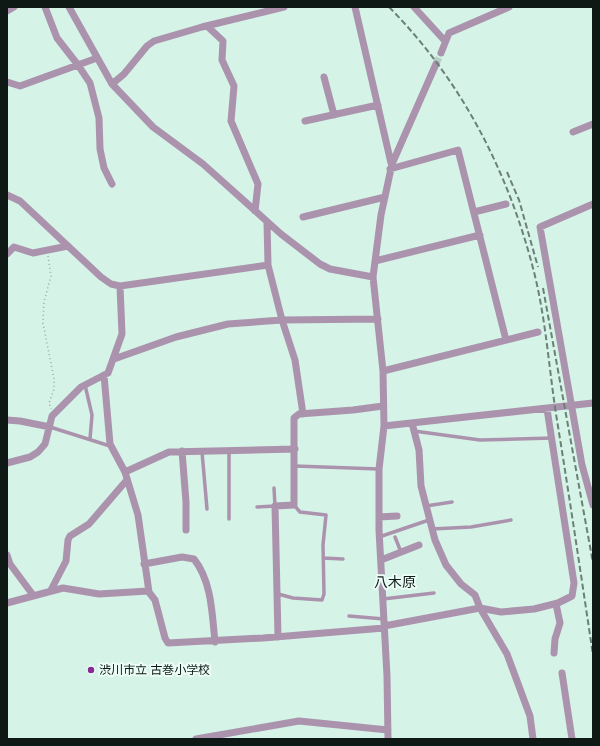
<svg xmlns="http://www.w3.org/2000/svg" width="600" height="746" font-family="'DM Sans','Noto Sans JP',sans-serif">
  <style>
    .lines { fill: none; stroke-linecap: round; stroke-linejoin: round }
    .minor-tunnel { stroke: #b7d2c8; stroke-width: 7; stroke-dasharray: 7 3.5; stroke-linecap: butt }
    .path { stroke: #94aca2; stroke-width: 1.5; stroke-dasharray: 1 3; stroke-linecap: butt }
    .service { stroke: #ab93ae; stroke-width: 3.5 }
    .minor { stroke: #ab93ae; stroke-width: 7 }
    .rail { stroke: #6c8078; stroke-width: 2; stroke-dasharray: 6 3; stroke-linecap: butt }
    .poi-dot { fill: #862a95; stroke: #ebfdf6; stroke-width: 1.5 }
    .labels { text-anchor: middle; dominant-baseline: central; stroke-width: 4; stroke-linejoin: round; paint-order: stroke }
    .poi-label { font-size: 12px; fill: #0e1915; stroke: #ebfdf6; text-anchor: start }
    .quarter-label { font-size: 14px; fill: #0e1915; stroke: #ebfdf6 }
  </style>
  <rect width="100%" height="100%" fill="#d5f3e7"/>
  <g class="lines">
    <path class="minor-tunnel" d="M436,64L441,53"/>
    <path class="path" d="M48,256L51,276L44,302L43,323L54,379V389L49,403L51,409"/>
    <path class="service" d="M85,385L92,415L90,439
      M50,427L110,446
      M414,431L480,440L552,438
      M202,452L207,509
      M295,466L379,469
      M426,506L452,502
      M257,507L275,506L274,488
      M229,519V451
      M432,529L471,527L511,520
      M379,537L429,520
      M395,537L401,552
      M323,558L343,559
      M278,594L293,598L322,600L324,594L323,545L326,515L300,512L294,505
      M383,599L434,593
      M349,616L384,619"/>
    <path class="minor" d="M45,7L57,38L78,65L90,83L99,118L100,149L104,168L112,184
      M69,7L112,84L153,127L203,164L281,234L320,264L330,269L373,277
      M355,7L391,163
      M414,7L445,41
      M7,11L14,7
      M207,26L223,41L222,60L234,86L231,121L258,184L255,211
      M441,53L449,33L509,7
      M324,77L334,115
      M7,82L20,86L97,58
      M112,84L124,74L147,46L154,41L202,27L284,7
      M305,121L378,105
      M573,132L593,124
      M390,169L458,150L506,340
      M7,195L20,201L101,277L111,284L120,286L268,265
      M593,204L540,227L582,465L593,505
      M474,212L506,204
      M303,217L385,197
      M267,222L268,265L282,320L295,360L303,414
      M7,254L14,247L33,253L68,246
      M375,261L480,235
      M114,359L176,337L228,324L282,320L378,319
      M383,371L538,332
      M104,375L110,444L125,472
      M7,420L20,421L50,427
      M412,423L419,450L421,486L435,540L446,565L461,584L475,595L480,608L507,654L530,716L533,739
      M384,426L593,403
      M182,451L186,502V530
      M7,463L30,457L38,452L45,444L52,416L81,387L108,373L122,334L120,286
      M379,517L397,516
      M7,555L10,564L33,595
      M381,560L419,545
      M144,564L182,557L194,559C212,582 212,614 215,642
      M51,590L66,561L68,540L70,536L89,524L126,481
      M149,592L138,515L125,472L169,452L295,449
      M7,603L63,588L99,594L148,591L155,600L165,638L168,643L263,638L384,628
      M384,626L480,608L501,612L534,609L558,603L572,596L574,583L547,409
      M278,637L275,506L294,505V418L299,414L353,410L383,406
      M554,653L555,639L560,623L556,604
      M562,673L572,739
      M196,739L299,721L388,730
      M388,739L387,676L379,530V469L384,426L383,371L373,277L381,215L392,164L436,64"/>
    <path class="rail" d="M389,7C463,82 510,175 535,276C546,322 549,368 556,414C569,494 581,575 593,655
      M507,172L519,200L538,267
      M543,288L593,563"/>
  </g>
  <circle class="poi-dot" cx="91" cy="670" r="4"/>
  <g class="labels">
    <g class="poi-label">
      <text x="99" y="670">渋川市立 古巻小学校</text>
    </g>
    <g class="quarter-label">
      <text x="395" y="582">八木原</text>
    </g>
  </g>
  <rect width="600" height="746" fill="none" stroke="#0e1915" stroke-width="16"/>
</svg>
